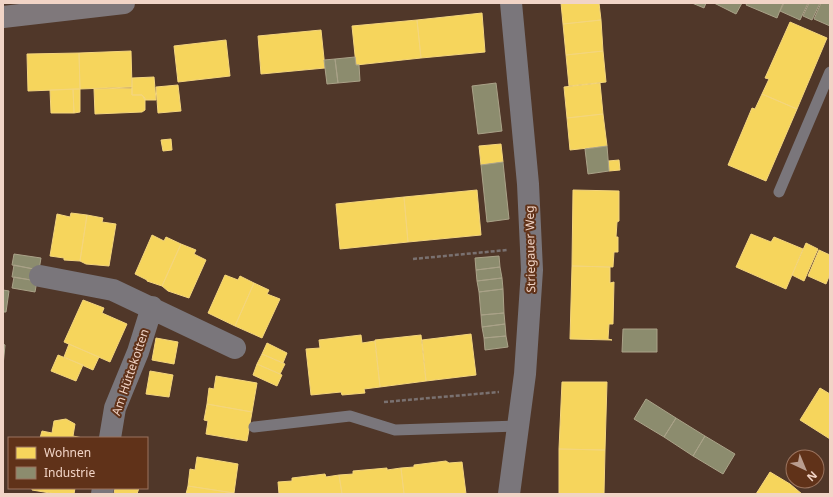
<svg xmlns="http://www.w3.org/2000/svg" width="833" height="497" font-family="'Noto Sans',sans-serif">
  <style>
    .homes { fill: #f6d55c; stroke: #f4d57c }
    .industry { fill: #8c8c6e; stroke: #aaa288 }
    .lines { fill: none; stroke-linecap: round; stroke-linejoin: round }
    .path { stroke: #7a7170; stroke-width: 2.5; stroke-dasharray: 4 2; stroke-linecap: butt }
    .lane { stroke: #7a767b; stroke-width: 11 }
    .street { stroke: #7a767b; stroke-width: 22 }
    .secondary { stroke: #7f787b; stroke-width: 22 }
    .labels { text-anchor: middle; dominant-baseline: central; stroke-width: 4; stroke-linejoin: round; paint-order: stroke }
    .street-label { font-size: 12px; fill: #f1d4c6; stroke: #603219 }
  </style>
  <rect width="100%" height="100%" fill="#503729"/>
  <path class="homes" d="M561,3H599L601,20L563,24Z
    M482,13L485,52L421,58L417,20Z
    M417,20L421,58L356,65L352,26Z
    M601,20L603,51L566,55L563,24Z
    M790,22L827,38L797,109L762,94L769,79L765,78Z
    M321,30L325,68L261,74L258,36Z
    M226,40L230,76L178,82L174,46Z
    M131,51L132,87L80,89L79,53Z
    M603,51L606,82L569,86L566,55Z
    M79,53L80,89L28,91L27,54Z
    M154,77L156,100H145L142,95H132V78Z
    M600,83L603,114L567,118L564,87Z
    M178,85L181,111L158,113L156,87Z
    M132,88V95H142L145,98V110L142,112L95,114L94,89Z
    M73,89L74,113H51L50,90Z
    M73,89H80V112L74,113Z
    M762,94L797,109L766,181L728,165L752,108L755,109Z
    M603,114L607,146L570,150L567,118Z
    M171,139L172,150L163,151L161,140Z
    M501,144L503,162L481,165L479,146Z
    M619,160L620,170L609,171L608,161Z
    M477,190L481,235L408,242L404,197Z
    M573,190L619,191V221L617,222L616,237H618V252H614L613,267L572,266Z
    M404,197L408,242L340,249L336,204Z
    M71,213L87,215L80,261L64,260V258L50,256L57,214L70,217Z
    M87,215L103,218L102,222L116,224L109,266L86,264L80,261Z
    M751,234L771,242L774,237L803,249L786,289L736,267Z
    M152,235L164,241L166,237L181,244L162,286L147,281V280L135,274Z
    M806,243L818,249L804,281L792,275Z
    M181,244L196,250L194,254L206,260L189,298L168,291L162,286Z
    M819,250L830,255V274L826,284L808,276Z
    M572,266L610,267V283L614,282L613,324H609L608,339L612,340L570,339Z
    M225,275L238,280L240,276L254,283L235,326L208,313Z
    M254,283L269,290L267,294L280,299L262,338L235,326Z
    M83,300L104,308L102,313L127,324L110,362L64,342Z
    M471,334L476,375L426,381L422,340Z
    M361,335L362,343L375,341L380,387L364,389L365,393L342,395L341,392L311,395L306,349L320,348L319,340Z
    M421,335L426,381L380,387L375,340Z
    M156,338L178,342L174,364L152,360Z
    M267,343L287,353L283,363L262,354Z
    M69,344L99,357L93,370L64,357Z
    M262,354L285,364L280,374L257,364Z
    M58,355L83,365L76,381L51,371Z
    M257,364L282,375L277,386L253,375Z
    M150,371L173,375L169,397L146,394Z
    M216,376L257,383L252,412L207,404L209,388L214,389Z
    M562,382H607L605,450L559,449Z
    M820,388L830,394V439L800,420Z
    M207,404L252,412L247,441L206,434L208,421L204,420Z
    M66,419L75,424L73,436L83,438H40L42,431L52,433L54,421Z
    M559,449L605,450L604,494H559Z
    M197,457L238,464L234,493L188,486L190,469L195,470Z
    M446,461L449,463L462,462L466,494H404L401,468L414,467V465Z
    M387,468V470L401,468L404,494H342L339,475L353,474V471Z
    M770,472L790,484L802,494H756Z
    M325,474L326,477L339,475L342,494H279L278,482L292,481V478Z
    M188,486L234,493L233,494H186Z
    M32,488H75L74,494H56L32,490Z
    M115,488H139L137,494H114Z"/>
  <path class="industry" d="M692,3H706L704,8Z
    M714,3H742L736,14Z
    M747,3H783L777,18L746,5Z
    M784,3H808L800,20L780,11Z
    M809,3H820L812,20L803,16Z
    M821,3H830V26L814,19Z
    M355,57L356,65H359L360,81L338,83L335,59Z
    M335,59L338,83L327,84L324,60Z
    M496,83L502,131L478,134L472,86Z
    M607,146L609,171L588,174L585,149Z
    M503,162L509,219L487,222L481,165Z
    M14,254L41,258L39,270L12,265Z
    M499,256L500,267L476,270L475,258Z
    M14,265L39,270L37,281L12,277Z
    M500,267L502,278L477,281L476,270Z
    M14,277L37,281L35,292L12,288Z
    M502,278L503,289L479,292L477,281Z
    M503,289L504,313L481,315L479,292Z
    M3,290L9,291L6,312H3Z
    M504,313L505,324L482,327L481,315Z
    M505,324L506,336L484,338L482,327Z
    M623,329H657V352H622Z
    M506,336L508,347L485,350L484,338Z
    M3,344L5,345L3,366Z
    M646,399L676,418L664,437L634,419Z
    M676,418L705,436L693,456L664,437Z
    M705,436L735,454L723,474L693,456Z"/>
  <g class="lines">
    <path class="path" d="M413,259L507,250
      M384,402L499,392"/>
    <path class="lane" d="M779,192L830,72
      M254,427L350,416L395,430L519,426"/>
    <path class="street" d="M40,276L113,290L235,348
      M110,438L115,408L138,352L152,307
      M102,494L103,488
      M509,494L525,374L532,270L528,184L511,3"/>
    <path class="secondary" d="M3,17L124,3"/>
  </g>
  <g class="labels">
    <g class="street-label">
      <text transform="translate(530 249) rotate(-91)">Striegauer Weg</text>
      <text transform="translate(130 372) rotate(-71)">Am Hüttekotten</text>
    </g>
  </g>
  <rect width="833" height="497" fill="none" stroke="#f1d4c6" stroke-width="8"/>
  <rect x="8" y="437" width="140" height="52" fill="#603219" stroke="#9a735e"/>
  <rect x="16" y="447" width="20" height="12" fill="#f6d55c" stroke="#9a735e"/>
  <text x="44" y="457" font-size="12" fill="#f1d4c6">Wohnen</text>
  <rect x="16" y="467" width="20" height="12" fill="#8c8c6e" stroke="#9a735e"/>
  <text x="44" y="477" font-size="12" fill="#f1d4c6">Industrie</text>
  <g transform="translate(805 469) rotate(136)"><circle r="19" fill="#603219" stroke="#9a735e"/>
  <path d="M0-3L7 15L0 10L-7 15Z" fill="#b99d8f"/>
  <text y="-6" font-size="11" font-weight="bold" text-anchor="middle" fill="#f1d4c6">N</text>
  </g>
</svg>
